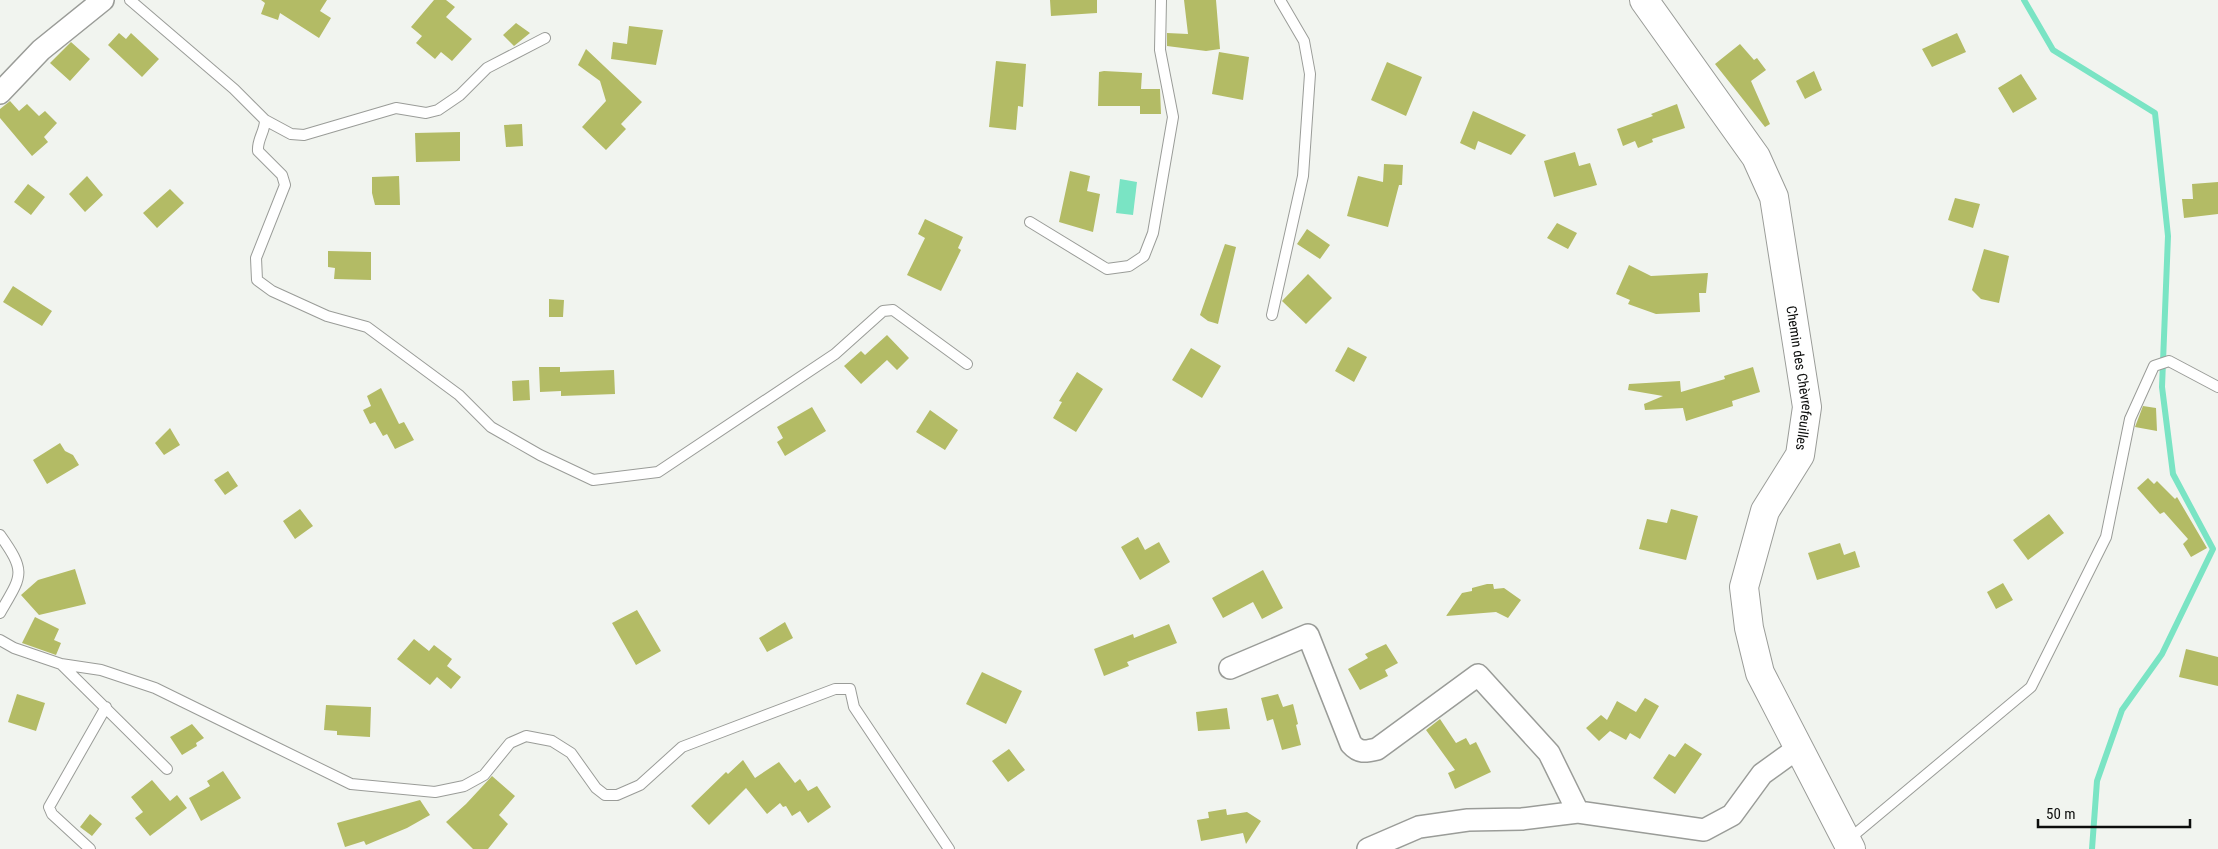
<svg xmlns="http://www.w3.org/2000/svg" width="2218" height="849" font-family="'Roboto Condensed',sans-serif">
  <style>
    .water { fill: #7ae4c4 }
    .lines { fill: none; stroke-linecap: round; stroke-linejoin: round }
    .stream { stroke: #7ae4c4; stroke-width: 6 }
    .building { fill: #b3bb65 }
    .lane-casing { stroke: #9a9c98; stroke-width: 12 }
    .street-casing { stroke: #9a9c98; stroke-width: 24 }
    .secondary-casing { stroke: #9a9c98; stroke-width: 30 }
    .lane { stroke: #fff; stroke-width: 10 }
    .street { stroke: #fff; stroke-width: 21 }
    .secondary { stroke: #fff; stroke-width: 28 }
    .labels { text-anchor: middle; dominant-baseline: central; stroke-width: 4; stroke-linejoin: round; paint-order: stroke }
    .street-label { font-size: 14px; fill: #0c0d0c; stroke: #f1f4ef }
  </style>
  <rect width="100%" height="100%" fill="#f1f4ef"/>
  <path class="water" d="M1120,179L1137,182L1133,215L1116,213Z"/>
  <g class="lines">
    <path class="stream" d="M2024,0L2053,50L2155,113L2168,236L2162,387L2173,474L2213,549L2162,654L2122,710L2097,781L2092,849"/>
  </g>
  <path class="building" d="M261,0H327L320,11L331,18L319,38L280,13L278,20L261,14L265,3Z
    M434,0H446L455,7L446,17L472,39L452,61L441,52L435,59L416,43L422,36L411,27Z
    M1050,0H1097V13L1051,16Z
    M1184,0H1216L1220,49L1206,51L1167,46V33L1188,34Z
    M516,23L530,33L514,46L503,35Z
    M629,26L663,30L656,65L611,59L613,42L627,44Z
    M119,33L126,39L131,33L159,59L142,77L108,45Z
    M1957,33L1966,52L1932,67L1922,49Z
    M71,42L90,59L70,81L50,63Z
    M1740,44L1754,60L1757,58L1766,70L1751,81L1770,124L1765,127L1715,64Z
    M586,49L642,102L621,124L626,129L606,150L582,127L606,101L600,81L578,65Z
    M1219,52L1249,57L1243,100L1212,94Z
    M996,61L1026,64L1023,107L1018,106L1016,130L989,127Z
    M1387,62L1422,77L1406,116L1371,100Z
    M1104,71L1142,73L1141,89H1160L1161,114H1140V106H1098L1099,72Z
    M1814,71L1822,90L1805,99L1796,81Z
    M2021,74L2037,99L2013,113L1998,88Z
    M10,101L19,111L27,104L39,116L45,111L57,123L44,137L48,142L32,156L0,118V109Z
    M1677,104L1685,128L1652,139L1653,142L1638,148L1635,141L1623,146L1617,129L1653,116L1651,114Z
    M1473,111L1526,135L1511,155L1478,141L1475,150L1460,143Z
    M522,124L523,146L506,147L504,125Z
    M460,132V161L416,162L415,133Z
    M1575,152L1579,166L1590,163L1597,185L1554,197L1544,161Z
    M1384,164L1403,165L1402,185H1399L1388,227L1347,216L1358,176L1383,182Z
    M1070,171L1090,176L1087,191L1100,194L1093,232L1059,222Z
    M87,176L103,195L85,212L69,194Z
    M399,176L400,205H375L372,193V177Z
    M2218,182V214L2184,218L2182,199H2193L2192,184Z
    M28,184L45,197L31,215L14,202Z
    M170,189L184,203L157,228L143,213Z
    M1955,198L1980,204L1973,228L1948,220Z
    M925,219L963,237L958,248L961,250L941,291L907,275L925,238L918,234Z
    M1557,223L1577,233L1568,249L1547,238Z
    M1307,229L1330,245L1320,259L1297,244Z
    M1225,244L1236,247L1218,324L1208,321L1200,315Z
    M1984,249L2009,256L1999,303L1981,299L1972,290Z
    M328,251L371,252V280L334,279L335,268L328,267Z
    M1629,265L1651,276L1708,273L1706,293H1699L1700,312L1656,314L1628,304L1630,300L1616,294Z
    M1308,274L1332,298L1306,324L1282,301Z
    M13,286L52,311L42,326L3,302Z
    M549,299L564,300L563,317H549Z
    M887,335L909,358L897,370L887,360L861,384L844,366L861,351L865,355Z
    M1348,347L1367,357L1354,382L1335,371Z
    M1191,348L1221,366L1202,398L1172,380Z
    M539,367H560V372L614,370L615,394L561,396V391L540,392Z
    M1753,367L1760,392L1732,401L1733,406L1686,421L1683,408L1645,410L1644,404L1663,396L1628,390L1629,384L1680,381L1681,392L1725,379L1724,376Z
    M1077,372L1103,389L1076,432L1053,418L1062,402L1059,401Z
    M529,380L530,400L513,401L512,381Z
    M381,388L399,424L404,422L414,440L395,449L387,434L383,436L375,422L370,424L363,410L371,406L367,396Z
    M2143,406L2156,408L2157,431L2135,427Z
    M812,407L826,431L785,456L777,442L783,438L777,427Z
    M930,410L958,430L945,450L916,432Z
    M170,428L180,445L164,455L155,443Z
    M60,443L65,451L73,455L79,465L47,484L33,460Z
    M228,471L238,486L225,495L214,480Z
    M2148,478L2154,484L2157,481L2175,499L2177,497L2207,548L2191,557L2183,544L2188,539L2164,512L2160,514L2137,488Z
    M300,509L313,526L295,539L283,521Z
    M1671,509L1698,516L1686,560L1639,549L1647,519L1667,523Z
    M2049,514L2064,533L2028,560L2013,540Z
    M1138,537L1145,550L1159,542L1170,562L1140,580L1121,547Z
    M1840,543L1844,555L1855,551L1860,567L1817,580L1808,553Z
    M75,569L86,604L39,615L21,595L38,580Z
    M1263,570L1283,608L1262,619L1253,602L1223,618L1212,598Z
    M2003,583L2013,600L1996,609L1987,592Z
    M1487,584H1493L1494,589L1504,588L1521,600L1508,618L1496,612L1446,616L1462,593L1472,591V588Z
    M637,610L661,651L636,665L612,623Z
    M35,617L59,629L54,640L61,643L56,655L22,643Z
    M785,622L793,638L767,652L759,638Z
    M1169,624L1177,643L1127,662L1129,666L1104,676L1094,649L1133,634L1134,638Z
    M414,639L429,651L434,645L452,659L447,666L461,677L451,689L437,677L430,685L397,659Z
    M1386,644L1398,663L1385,670L1388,676L1360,690L1348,669L1368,658L1365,654Z
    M2186,649L2218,657V686L2179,677Z
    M982,672L1022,691L1006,724L966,704Z
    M17,694L45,703L36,731L8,722Z
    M1278,694L1283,707L1293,704L1298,724L1296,725L1301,745L1282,750L1273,719L1267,721L1261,698Z
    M1645,698L1659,706L1640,739L1630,733L1626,740L1610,731L1599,741L1586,728L1601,715L1607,720L1617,701L1636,712Z
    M326,705L371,707L370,737L337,735V731L324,730Z
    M1227,708L1230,729L1198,731L1196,712Z
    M1440,719L1456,743L1466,738L1470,745L1476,742L1491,772L1455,789L1448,773L1455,770L1426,730Z
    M192,724L204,738L196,743L197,746L182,755L170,737Z
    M1685,743L1702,754L1675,794L1653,778L1669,754L1675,757Z
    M1009,749L1025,770L1008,782L992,761Z
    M743,760L755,778L779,762L795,783L800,779L808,791L817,786L831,807L808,823L800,811L792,816L786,806L783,807L780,803L767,814L746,788L709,825L691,806L726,772L728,774Z
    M223,771L241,798L201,821L189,798L210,786L207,781Z
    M492,776L515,796L499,815L508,824L488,849H473L446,822L466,804Z
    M152,780L170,801L177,795L187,808L150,836L135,818L143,812L131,797Z
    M420,800L430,815L407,828L366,845L364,841L345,847L337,823Z
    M1226,809L1227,815L1247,812L1261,821L1246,844L1243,833L1201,841L1197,820L1209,818L1208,812Z
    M90,814L102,824L92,836L80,827Z"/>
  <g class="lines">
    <g class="lane-casing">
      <path id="lane" d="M130,0L234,89L265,120C265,132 257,139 258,151L282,175L285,185L256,258L257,280L272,291L327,316L367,327L459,395L491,427L540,455L593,480L658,472L835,354L883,311L893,310L967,364
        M265,120L291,134L304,135L396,108L426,113L438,110L460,95L487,68L545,38
        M1030,222L1107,269L1129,266L1144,256L1153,233L1173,117L1160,50L1161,0
        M1272,315L1303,176L1310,74L1304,41L1280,0
        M0,535C27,573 22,575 0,613
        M0,640L14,648L61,664L101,670L155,688L351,784L435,792L464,786L484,775L510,743L526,736L552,741L571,753L596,788L605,795H617L640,785L682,747L835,689H850L854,707L949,849
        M61,664L167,769
        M1848,840L2031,687L2106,537L2130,419L2154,366L2169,361L2218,387
        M90,849L52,814L49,807L106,707"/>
    </g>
    <g class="street-casing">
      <path id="street" d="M0,93L41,50L103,0
        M1230,668L1308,635L1351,744C1359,753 1365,752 1377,749L1478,675L1549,753L1578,812
        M1368,849L1419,827L1468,820L1522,819L1578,812L1704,830L1732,815L1762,774L1798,748"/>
    </g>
    <g class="secondary-casing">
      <g id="secondary">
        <path id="s1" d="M1644,0L1756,157L1774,197L1807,407L1800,455L1765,511L1744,587L1749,628L1760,673L1851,849"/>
      </g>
    </g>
    <use href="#lane" class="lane"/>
    <use href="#street" class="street"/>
    <use href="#secondary" class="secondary"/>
  </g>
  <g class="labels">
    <g class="street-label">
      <text stroke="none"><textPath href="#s1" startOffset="420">Chemin des Chèvrefeuilles</textPath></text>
    </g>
  </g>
  <path d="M2038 819v8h152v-8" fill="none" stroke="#0c0d0c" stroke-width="2.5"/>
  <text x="2046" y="819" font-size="15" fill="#0c0d0c" stroke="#f1f4ef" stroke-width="4" paint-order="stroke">50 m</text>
</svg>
